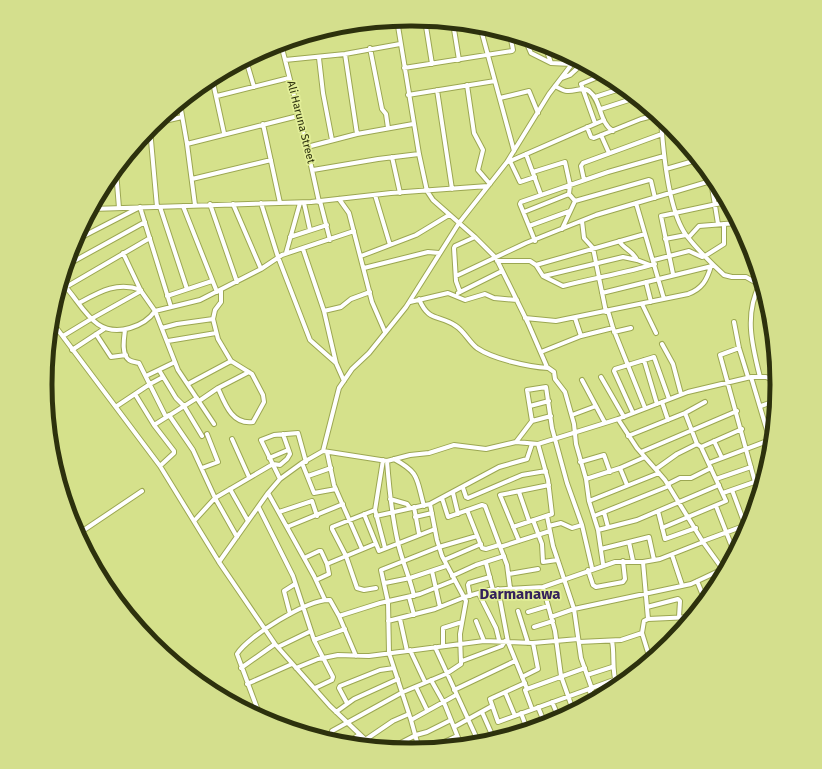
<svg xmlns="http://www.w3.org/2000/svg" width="822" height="769" font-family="'Fira Sans',sans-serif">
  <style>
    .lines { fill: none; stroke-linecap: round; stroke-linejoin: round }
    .minor-casing { stroke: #9ca752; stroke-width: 6 }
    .minor { stroke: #fff; stroke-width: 4 }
    .labels { text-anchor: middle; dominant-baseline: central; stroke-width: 3.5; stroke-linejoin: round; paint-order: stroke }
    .street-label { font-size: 11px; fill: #2d310d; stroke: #e2ee98 }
    .district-label { font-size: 15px; font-weight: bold; fill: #34215b; stroke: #e2ee98 }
    .rim { fill: none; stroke: #2d310d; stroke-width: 5 }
  </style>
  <rect width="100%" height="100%" fill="#d5e18b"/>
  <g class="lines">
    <g class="minor-casing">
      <path id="minor" d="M397,20L419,154L427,191L433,200L475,237L496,258L528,323L547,367L554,372L555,379L565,392L574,424L576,444L586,479L589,501L598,530L603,564
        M425,20L432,64
        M453,23L459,60
        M480,26L514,151
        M525,39L531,53L551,63L571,64
        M281,44L307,147L319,202
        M545,45L551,63
        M370,48L382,109L386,114L388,128
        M345,54L357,134
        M319,58L323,93L332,140
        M246,60L254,87
        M285,60L345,54L400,44
        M404,68L512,51L513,50L510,34
        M212,78L224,133
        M562,78L570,75L582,64
        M467,85L474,133L483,150L478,170L490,184
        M555,86C559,88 563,91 567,91C575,92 582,86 589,91C602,101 599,123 613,131
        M437,90L452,189
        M408,95L495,81
        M217,96L289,78
        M595,97L623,88
        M500,98L529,91L538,113
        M180,104L187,144L195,205
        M601,109L635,98
        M661,119C663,150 668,210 686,235C697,249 711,263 724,275L732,277H746L760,285
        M156,123L182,117
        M595,123L581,84L603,75
        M263,124L280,203
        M587,127L591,137L594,138L641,119L656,115
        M150,129L157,207
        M601,135L609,153
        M187,144L298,116
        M307,147L357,134L413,124
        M526,154L541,195
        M392,157L400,193
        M510,161L520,182L535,177
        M508,162L604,120
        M666,169L697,160
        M313,170L378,159L419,154
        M116,171L119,208
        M533,172L565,162L570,185L569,194L575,201
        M192,179L271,160
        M584,180L581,166L583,163L662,134
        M711,181L718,224
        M375,195L390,245
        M339,199L349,213L372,302L385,332
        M320,201L330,240
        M575,201L649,180L651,181L655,198
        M261,203L278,257L310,340L336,363
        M304,203L310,230
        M636,203L664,299
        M210,204L237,282
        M233,204L261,269
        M183,206L217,292
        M160,207L187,289
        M92,209L311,202L391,193L488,186
        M524,212L569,194
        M582,221L584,238L593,248L606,312
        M529,226L570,211
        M562,229L575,201
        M645,234L536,265L543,276L563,286C594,278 625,273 655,264
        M290,237L327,225
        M689,237L699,226L737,223
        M665,239L686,235
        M76,240L140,207L171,307
        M535,241L520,204L521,202L608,172L664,156
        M619,241C624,249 633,251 637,260
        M303,249L324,311L336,363L344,381
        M123,253L141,291L155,311L178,370L214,424
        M286,253L300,203
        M361,256L416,235L449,215
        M654,260L689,251L702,257L705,256L724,244V224
        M497,261H530L536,265
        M67,265L145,222
        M364,268L428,252L439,253
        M673,274L661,216L726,202
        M456,276L526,243L596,215L714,180
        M544,276L623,257L637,260L650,265
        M646,282L651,302
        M62,283C83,304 93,339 130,328C140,325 149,320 155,311L200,300L261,269L282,255L354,231
        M66,287L150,238
        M460,292L456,281L454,248L455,246L475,237
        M458,293L502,271
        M602,293L712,266
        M167,296L212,281
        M419,299C429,323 439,314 456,326C465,332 469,342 477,348C493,359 529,367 548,368
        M410,302L448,293L465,300L485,294L494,298L517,300
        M79,303C99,292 117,281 141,290
        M642,304L656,333
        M324,311L341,307L351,299L370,292
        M608,311L613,328L645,408
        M525,318L556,321L688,294C702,289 707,280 711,266
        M575,318L581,336
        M52,322L160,466L219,562L275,644L330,706L372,746
        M734,322L739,348L748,377
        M162,328L177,324L213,319
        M125,330C124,338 121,354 129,360C132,362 136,362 139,363L166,417
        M614,332L631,328
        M96,334L111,357L126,355
        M63,336L91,319L141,291
        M168,341L216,333
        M662,344L673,364L681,394
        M739,348L720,355L758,493
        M72,350L104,329
        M541,352L581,336L613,328
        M644,360L657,404
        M159,370L176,398L184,406L202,436
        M146,376L175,362
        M601,377L624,417
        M751,377L771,444
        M760,377C752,345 744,314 760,284
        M582,380L605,423
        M774,381L776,388
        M188,384L231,361
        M218,388C225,404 232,425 253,422L264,402L263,395L252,374L231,361L218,339L213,319L215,310L221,302V290
        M135,394L154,425L174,451V453L160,466
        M199,401L218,388L249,372
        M662,402L668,420
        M117,406L150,384L163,377
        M530,406L549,401
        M761,406L775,401
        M633,413L614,371L615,369L654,357L669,399
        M169,415L193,450L215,498L237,537
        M572,415L596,406
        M618,419L637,448L665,480L703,542L724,571
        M532,421L551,416
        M154,425L197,398
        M628,436L685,413L705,402
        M232,439L249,477
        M714,441L722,458
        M516,442L532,421L527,390L546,387L552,428L567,483L582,525L592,568
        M701,447L742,429
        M323,451L387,461L410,455L429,453L454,445L486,449L516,442L538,444L618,419L688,392L751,377H766L776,381
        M327,452L334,485L362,549
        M641,452L737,411
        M269,458L288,450
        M394,459C420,473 416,478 424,506
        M383,460L375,510L385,548
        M387,461C389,488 392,516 398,543C402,561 410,578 414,596
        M580,462L604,455L610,472
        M302,463L314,493L336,489
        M709,463L770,440
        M202,468L218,462L207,434
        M620,468L627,485
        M656,469L677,454L697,444
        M308,476L331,468
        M280,479L261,440L274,435L298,433L306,462
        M586,479L620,468L645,457
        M716,479L751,467
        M668,484L680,478H691L711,468
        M463,488L466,497L468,498L522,475L546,471
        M230,489L248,521
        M732,490L745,525
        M519,492L529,521
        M268,493L314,576L325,600
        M453,493L458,514
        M723,493L763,479
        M442,498L448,517L482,505L485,506L507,565L510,588
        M390,499L407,504L410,508
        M589,501L659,473
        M716,506L734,552
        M414,507L419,534
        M259,508L293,576L314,640L333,677L332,680L315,688
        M375,510L332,527V529L346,556L357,588L364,590L376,588
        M467,510L482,548L486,549L499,545
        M658,511L665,539L696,528
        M279,512L312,501L317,516
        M604,512L608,527
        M364,514L379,551L435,529
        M376,516L430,504L499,467L527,459L532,444
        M547,516L553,546L574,609L581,658L592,689
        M594,516L669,486
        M415,517L432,513
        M195,520L215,498L273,464L280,465L287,459L290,454L283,434
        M533,520L542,544L543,562L557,560
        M549,526L561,523L572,528L582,525
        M287,527L343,504
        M513,527L552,514L548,480L538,444
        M662,528L726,501L701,447L697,444L685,413
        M598,530L637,520L719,485
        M81,532L142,491
        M519,541L500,495L549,485
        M703,541L749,524
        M629,542L633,561
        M500,547L550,531
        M601,549L649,537L654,560
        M672,555L682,585
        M304,558L319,551H321L327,564L329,574L316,580
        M444,560L481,544
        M219,562L268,493L280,479L302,463L323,451L339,388L352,369L369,353L406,307L459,223L507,162L549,94L575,60
        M643,562L648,619
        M486,563L493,590
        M327,564L375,544
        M588,570L593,585L596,587L623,582L625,579L623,561
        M432,571L440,607
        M509,574L538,569
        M452,576L476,565L504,556
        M697,581L704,598L707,597
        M385,583L410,578L446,566
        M543,587L555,631L561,676L573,710
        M498,589L508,642L527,689L525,690L532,709
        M479,594L496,628L499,640
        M470,596L468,585L469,583L490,577
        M409,597L414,615
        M647,607L678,599L680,601L679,617
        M518,611L528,643
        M528,612L548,606
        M290,614L284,591L295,584
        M339,616L380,603L420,594L455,580
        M551,617L574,609L691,584L723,569
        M400,619L407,651
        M388,621L435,609L465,597L489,590L543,587L615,562H643L660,559L703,542
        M476,621L484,641
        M534,627L553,621
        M314,640L345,629
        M612,641C615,656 611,670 617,686
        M579,642L621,640L642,633
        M443,646V628L462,622
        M278,647L311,631
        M435,647L479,743L493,737L482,712
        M410,650L425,682
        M650,659L642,633L644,621L648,619L691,617
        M462,661L502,646L505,641
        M241,668L275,644
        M296,668L318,659L338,655L369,656L484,641L533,643L578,639
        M587,675L612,667
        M522,677L538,669L533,643
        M431,680L445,705L461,745
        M525,683L490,699L498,722L633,673
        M247,684L292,664
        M416,687L427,710
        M527,689L585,668
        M589,689L593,700
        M454,690L515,661
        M505,692L515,716
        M552,702L559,718
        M347,703L339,688L340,686L380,670L394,668
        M538,707L545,724
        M336,712L354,699L398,679
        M521,713L527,729
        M260,716L237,654C248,636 308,599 330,600L339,616L356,656
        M411,720L456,695
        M454,727L492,706
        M365,740L393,721L409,714
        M332,741V731L403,692L446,674L461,664L460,634L466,601L442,556L437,540L430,504
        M346,744L359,735
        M391,748L416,735L427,732L451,720
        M432,748L457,736
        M419,749L411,720L389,653L388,602L381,570L439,547L477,536"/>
    </g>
    <use href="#minor" class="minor"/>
  </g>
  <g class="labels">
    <g class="street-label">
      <text transform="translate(301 122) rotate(76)">Ali Haruna Street</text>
    </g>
    <g class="district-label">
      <text x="520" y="594">Darmanawa</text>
    </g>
  </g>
  <path d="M0 0H822V769H0ZM410 26H412A358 358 0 0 1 770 384V385A358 358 0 0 1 412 743H410A358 358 0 0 1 52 385V384A358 358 0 0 1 410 26Z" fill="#d4df8d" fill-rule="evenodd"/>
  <path class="rim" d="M410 26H412A358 358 0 0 1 770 384V385A358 358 0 0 1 412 743H410A358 358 0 0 1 52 385V384A358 358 0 0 1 410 26Z"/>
</svg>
